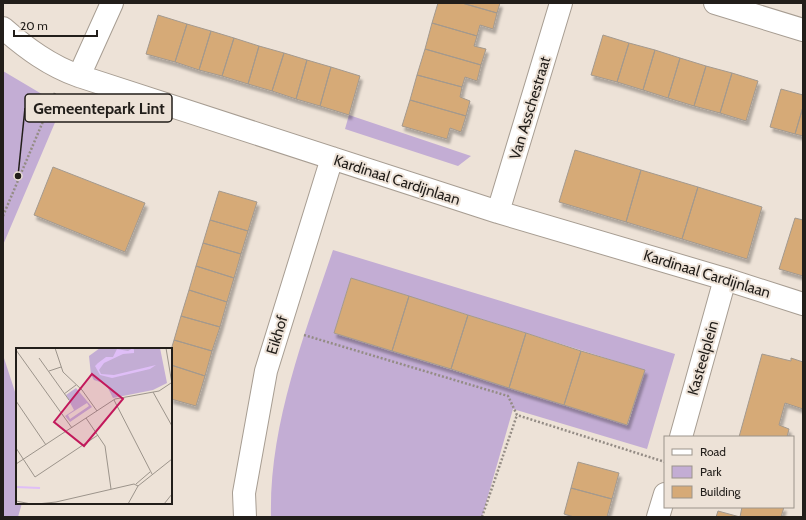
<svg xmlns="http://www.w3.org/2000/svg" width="806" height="520" font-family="Cabin,sans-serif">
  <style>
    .green { fill: #c3add4; fill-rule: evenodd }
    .building { fill: #d6aa77; stroke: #a3998e; filter: url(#shadow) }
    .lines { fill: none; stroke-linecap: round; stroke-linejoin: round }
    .street-casing { stroke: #a79d92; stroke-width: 24 }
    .path { stroke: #948c85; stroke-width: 2.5; stroke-dasharray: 2 2; stroke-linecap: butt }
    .street { stroke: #fff; stroke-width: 22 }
    .labels { text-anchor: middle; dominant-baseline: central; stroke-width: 4; stroke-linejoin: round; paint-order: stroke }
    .street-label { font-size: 15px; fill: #221e1a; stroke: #ede2d7 }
    .inset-river { fill: none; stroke: #dfbef7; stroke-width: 2 }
    .inset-road { fill: none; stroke: #9c948b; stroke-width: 1 }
    .view { fill: #c2185b; fill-opacity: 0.15; stroke: #c2185b; stroke-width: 2 }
    .inset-edge { fill: none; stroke: #221e1a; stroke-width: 2 }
    .leader { fill: none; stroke: #221e1a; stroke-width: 1.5 }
    .callout-dot { fill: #221e1a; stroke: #ede2d7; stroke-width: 1.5 }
    .callout { fill: #ede2d7; stroke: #221e1a; stroke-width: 1.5 }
    .callout-label { font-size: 16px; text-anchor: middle; font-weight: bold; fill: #221e1a }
  </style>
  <defs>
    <filter id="shadow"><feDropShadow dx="2.5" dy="4.5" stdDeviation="1" flood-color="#0004"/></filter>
  </defs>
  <rect width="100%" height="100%" fill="#ede2d7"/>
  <path class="green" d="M3,71L62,106L3,245Z
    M349,115L471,156L458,166L345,129Z
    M333,250L675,354L647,449L513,409L482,517H271C269,425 304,336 333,250ZM351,278L644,370L628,425L334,333Z
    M3,355L17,398V503H22L18,517H3Z"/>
  <path class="building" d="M438,3H462L497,13L493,29L480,25L477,36L432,23Z
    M462,3H500L497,13Z
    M158,15L187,24L175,62L146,54Z
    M432,23L477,36L474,46L486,49L481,65L425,49Z
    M187,24L211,31L199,70L175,62Z
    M211,31L234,38L222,76L199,70Z
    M603,35L629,43L617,82L591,75Z
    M234,38L259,46L248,84L222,76Z
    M629,43L655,50L643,90L617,82Z
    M259,46L284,53L272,91L248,84Z
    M425,49L481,65L477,81L465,77L462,87L417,75Z
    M655,50L680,58L668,98L643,90Z
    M284,53L307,60L296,99L272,91Z
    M680,58L706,66L694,106L668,98Z
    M307,60L331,67L320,106L296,99Z
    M706,66L732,73L720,113L694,106Z
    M331,67L360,76L349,115L320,106Z
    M732,73L758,81L746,121L720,113Z
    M417,75L462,87L460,97L470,101L466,116L410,100Z
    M781,89L803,95V107L795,134L770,127Z
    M410,100L466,116L461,132L450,128L447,139L402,126Z
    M803,107V136L795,134Z
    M575,150L641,170L626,222L559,202Z
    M53,167L145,203L125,252L34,215Z
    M641,170L698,187L682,239L626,222Z
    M698,187L762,207L747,259L682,239Z
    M219,191L257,202L248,231L210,220Z
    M795,218L803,220V276L779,269Z
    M210,220L248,231L241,254L203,243Z
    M203,243L241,254L234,278L196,266Z
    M196,266L234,278L227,302L189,290Z
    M351,278L409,296L392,351L334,333Z
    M189,290L227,302L220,327L181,316Z
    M409,296L468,315L451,369L392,351Z
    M468,315L526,333L509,388L451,369Z
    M181,316L220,327L212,351L174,340Z
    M526,333L581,351L564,405L509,388Z
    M174,340L212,351L205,376L171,365V350Z
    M581,351L645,370L627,425L564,405Z
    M762,354L791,361V358L803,362V409L785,403L779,425L789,429L787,437H739Z
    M171,365L205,376L196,406L171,399Z
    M578,462L619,473L612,499L571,488Z
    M571,488L612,499L607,517H574L564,514Z
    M742,507H784L781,517H716L718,511L740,517Z"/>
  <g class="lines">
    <g class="street-casing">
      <path id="street" d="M715,3L803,30
        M3,28C26,48 50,66 79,76L498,212L725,279L803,304
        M79,76L112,3
        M498,212L561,3
        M681,437L725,279
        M245,517L244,493L266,371L332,158
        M658,517L665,494"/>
    </g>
    <path class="path" d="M3,216L55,93
      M304,335L508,396L517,415L665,462
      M482,517L517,415"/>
    <use href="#street" class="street"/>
  </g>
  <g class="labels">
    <g class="street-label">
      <text transform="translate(530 108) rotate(-73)">Van Asschestraat</text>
      <text transform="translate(397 180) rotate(18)">Kardinaal Cardijnlaan</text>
      <text transform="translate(707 274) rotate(17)">Kardinaal Cardijnlaan</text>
      <text transform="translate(277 335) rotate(-73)">Eikhof</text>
      <text transform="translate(703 358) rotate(-74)">Kasteelplein</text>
    </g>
  </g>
  <g transform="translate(16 348)">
    <rect width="156" height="156" fill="#ede2d7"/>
    <path d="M84,0H144L151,35L137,42L97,50L90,36L78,32L75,27L73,8ZM60,40L76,59L54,74L49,68L58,62L50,47ZM71,55L73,58L54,71L52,67Z" fill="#c3add4" fill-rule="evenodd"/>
    <path d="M117,0L118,2V5L107,6L88,15L83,22L85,26L98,27L140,17L134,21L96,30L84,27L79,18L82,15L90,9H97L101,1L112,3Z" fill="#dfbef7"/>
    <path class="inset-river" d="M0,139L24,140"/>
    <path class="inset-road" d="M39,0L47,24L66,42L81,63M150,0L156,36M0,2L56,80M23,10L53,52M33,23L45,19M137,44L156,78M48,46L60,37M98,52L136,126M0,53L30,97M70,70L89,98L95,141M0,100L19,129L82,87M0,116L99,51L143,43L155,35M120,136L134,124M0,153L15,156M21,156L40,154L118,136L122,138M112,156L122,138L156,111M148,156L156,146"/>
    <path class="view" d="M76,26L107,51L68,98L38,74Z"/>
    <rect width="156" height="156" class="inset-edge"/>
  </g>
  <path class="leader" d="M18 176L25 108"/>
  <circle class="callout-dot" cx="18" cy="176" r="4"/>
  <rect class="callout" x="25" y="94" width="147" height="28" rx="4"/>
  <g class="callout-label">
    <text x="99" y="114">Gemeentepark Lint</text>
  </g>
  <rect width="806" height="520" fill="none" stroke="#221e1a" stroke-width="8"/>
  <rect x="664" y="436" width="130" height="72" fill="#ede2d7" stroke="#9c948b"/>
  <rect x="672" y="449" width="20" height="6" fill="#ffffff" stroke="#9c948b"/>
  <text x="700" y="456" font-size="12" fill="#221e1a">Road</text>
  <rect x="672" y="466" width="20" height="12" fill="#c3add4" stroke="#9c948b"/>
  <text x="700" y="476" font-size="12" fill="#221e1a">Park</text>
  <rect x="672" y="486" width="20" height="12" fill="#d6aa77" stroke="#9c948b"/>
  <text x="700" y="496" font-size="12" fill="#221e1a">Building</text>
  <path d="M14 30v6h83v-6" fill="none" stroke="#221e1a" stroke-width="2"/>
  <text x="20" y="30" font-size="12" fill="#221e1a" stroke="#ede2d7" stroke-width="3" paint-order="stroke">20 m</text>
</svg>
